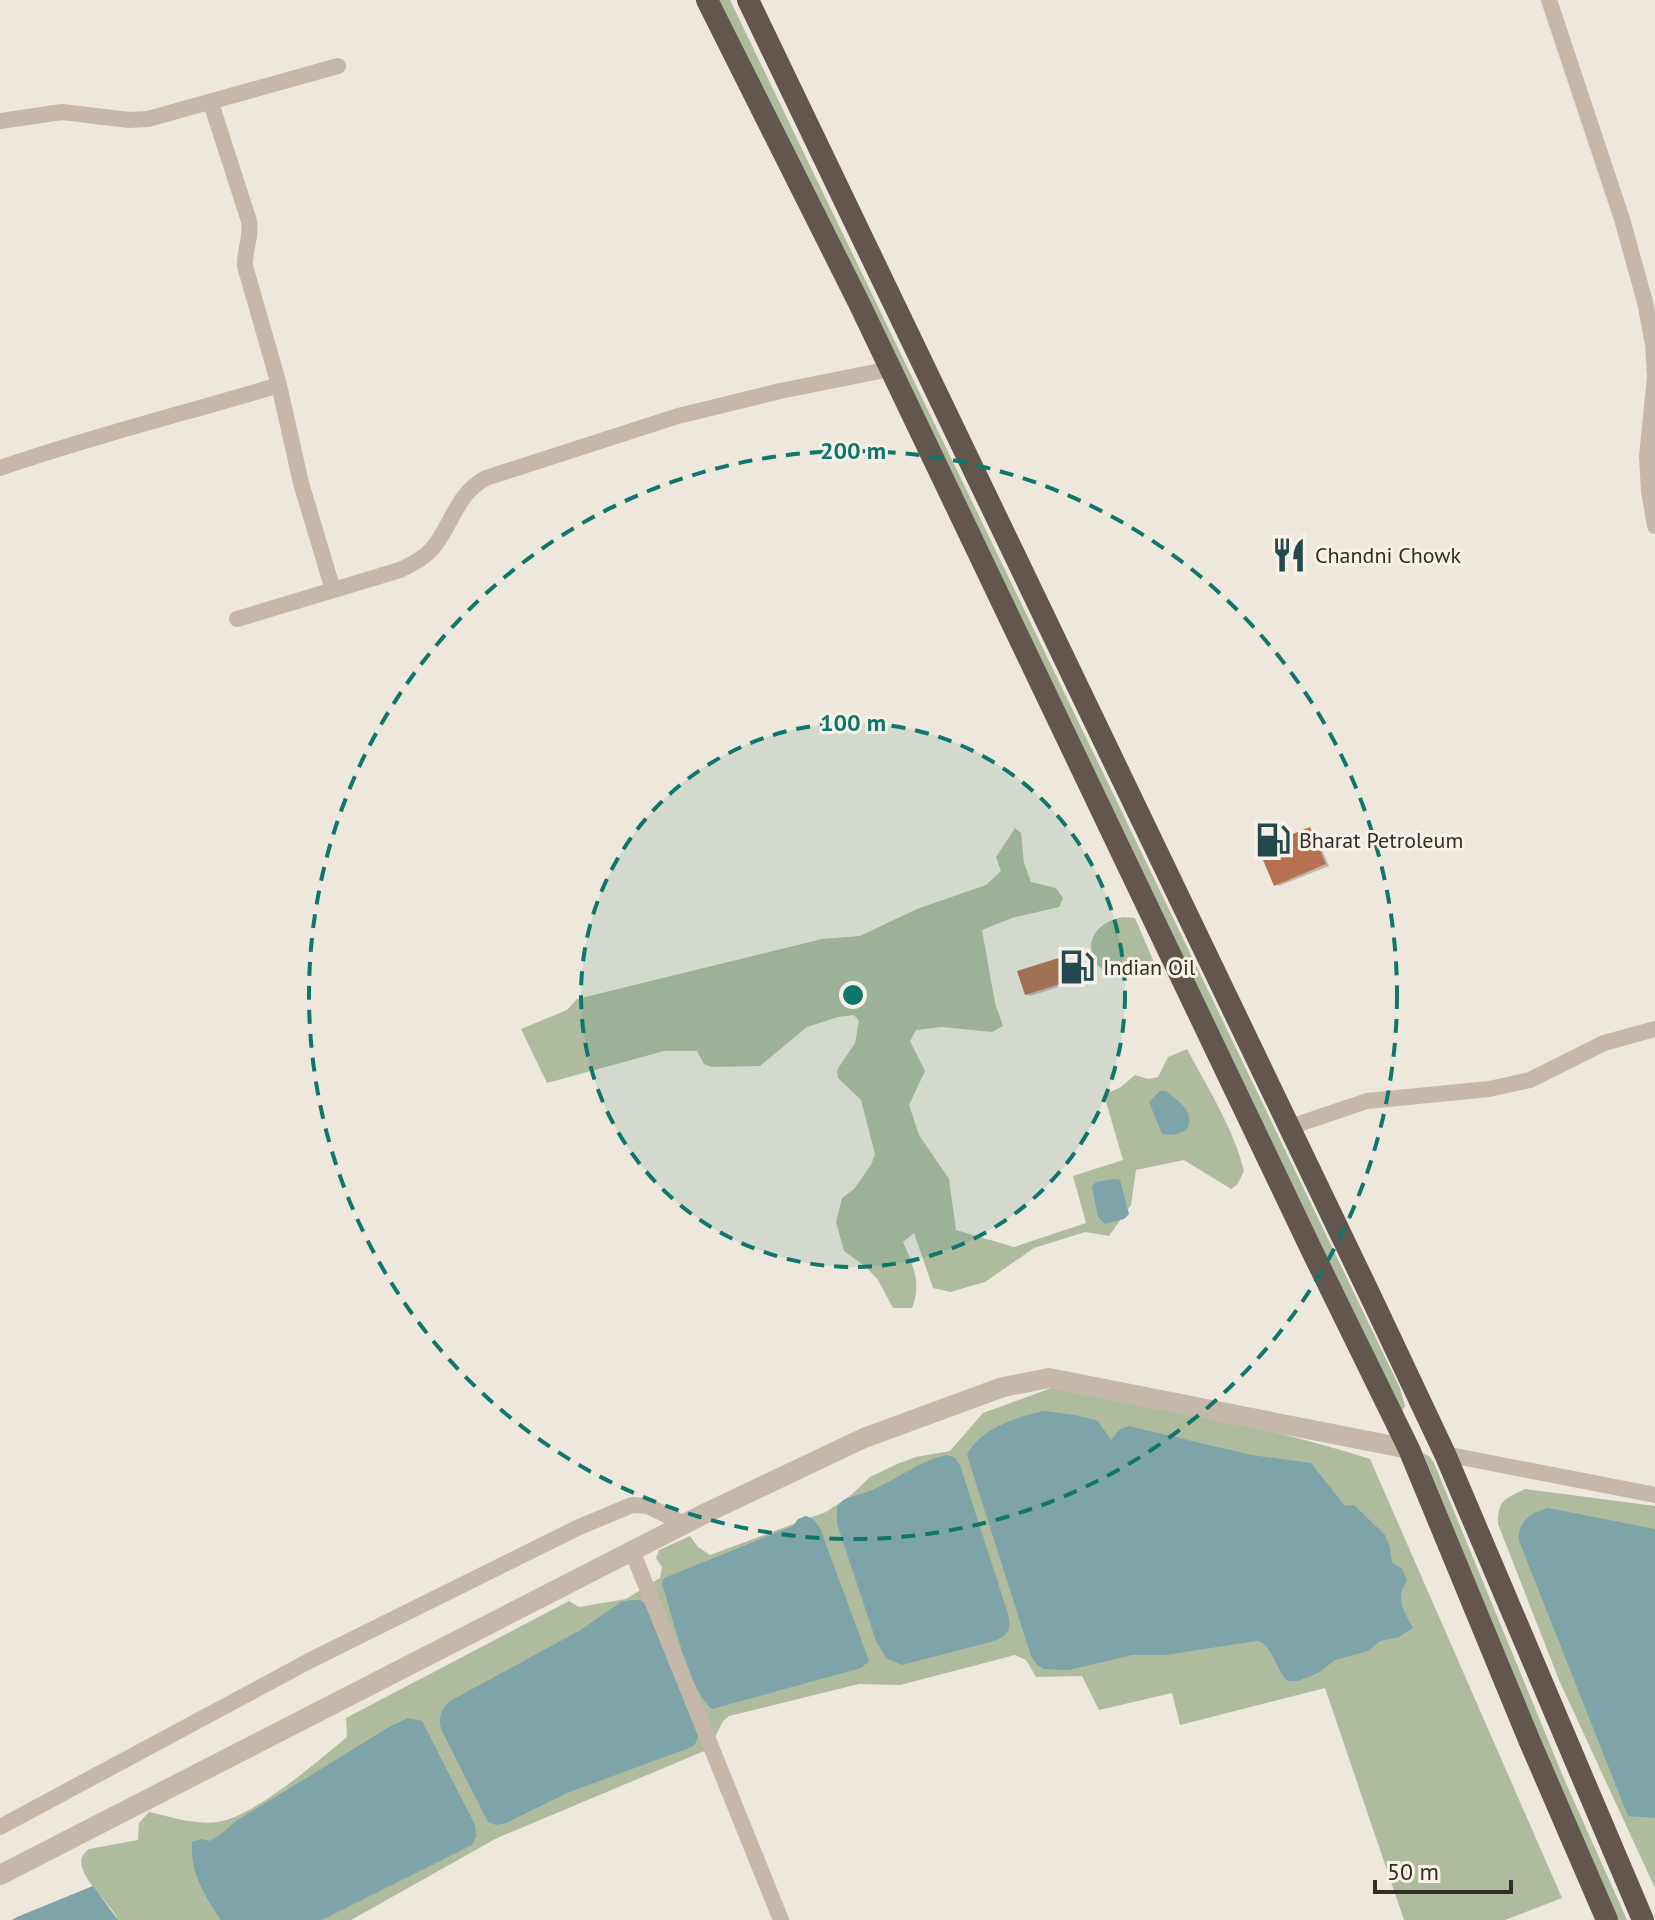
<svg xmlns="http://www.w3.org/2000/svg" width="1655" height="1920" font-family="'PT Sans',sans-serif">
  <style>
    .green { fill: #afbb9d }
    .water { fill: #7ea3a8 }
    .shadow { fill: #0003 }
    .building { fill: #b77151 }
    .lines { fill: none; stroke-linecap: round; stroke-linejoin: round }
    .minor { stroke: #c5b8a9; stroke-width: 16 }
    .tertiary { stroke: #c5b8a9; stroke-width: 20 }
    .trunk { stroke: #63564e; stroke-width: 22 }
    .ring { fill: none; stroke: #0f766e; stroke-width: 4; stroke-dasharray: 14 10 }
    .labels { text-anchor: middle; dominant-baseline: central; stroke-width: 6; stroke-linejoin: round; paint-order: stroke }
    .poi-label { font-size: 22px; fill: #332c28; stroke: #f7f1e7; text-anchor: start }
    .centre { fill: #0f766e; stroke: #f7f1e7; stroke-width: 4 }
    .ring-label { font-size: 24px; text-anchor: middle; font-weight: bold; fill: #0f766e; stroke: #f7f1e7; stroke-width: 6; stroke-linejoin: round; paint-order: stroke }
  </style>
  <rect width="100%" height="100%" fill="#eee7db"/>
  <path class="green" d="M715,0H730L1400,1388L1405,1406L1402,1411Z
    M1015,828L1021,833L1024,863L1031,882L1056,888L1063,898L1059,907L1012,918L982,930L995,1003L1003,1026L992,1032L942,1027L916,1030L910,1041L925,1071L909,1105L919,1135L949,1179L956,1230L1014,1247L1086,1223L1073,1176L1123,1160L1104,1095L1121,1087L1135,1075L1148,1079L1158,1077L1168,1057L1187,1049C1207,1087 1234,1129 1244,1171L1237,1185L1231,1189L1184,1160L1136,1170L1131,1205L1109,1236L1085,1232L1034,1248L985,1282L950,1292L933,1288L914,1233L903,1242C913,1265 922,1283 912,1308H893L878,1280L866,1267L844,1251L836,1222L842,1198L854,1189L871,1165L875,1154L861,1100L838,1078L837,1070L855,1043L859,1021L854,1015L838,1017L807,1027L760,1066L712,1067L704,1064L697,1051H664L547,1083L521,1029L567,1010L577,999L822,939L860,936L917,909L986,885L1001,871L996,857Z
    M1123,917L1135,918L1156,967C1092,1001 1065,928 1123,917Z
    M1054,1387C1160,1408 1267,1426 1370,1459L1562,1898L1505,1920H1404L1325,1688L1180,1725L1172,1693L1099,1710L1082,1676L1036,1677L1026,1660L1015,1655L900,1685L859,1684L729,1716L723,1721L709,1749L497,1838L351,1920H118C111,1901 63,1867 89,1849L138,1840L139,1823L149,1812C172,1817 194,1825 217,1822C254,1817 318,1761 347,1737L346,1718L569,1601L579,1607L626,1599L660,1578L662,1567L656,1558L659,1550L690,1536L698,1547L710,1555L826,1512L850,1496L870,1477L897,1464L916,1457L950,1451L983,1413Z
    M1423,1453L1429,1456L1434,1463L1565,1781L1627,1920H1613Z
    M1525,1489L1655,1506V1888L1559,1680L1498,1524C1498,1499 1505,1499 1525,1489Z"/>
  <path class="water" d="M1160,1091H1166C1179,1101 1197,1114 1186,1130L1174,1135L1162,1134L1149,1102Z
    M1115,1179L1120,1180L1129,1214L1124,1219L1105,1224L1098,1217L1092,1187L1096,1182Z
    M1043,1411L1075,1415L1098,1421L1111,1440L1120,1429L1129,1426L1251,1455L1311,1463L1345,1506L1354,1505L1385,1535L1390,1547L1392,1563L1402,1568L1407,1581C1395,1599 1403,1610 1413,1628L1399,1637L1380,1641L1368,1651L1335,1660L1318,1673L1298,1681H1288C1275,1670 1272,1643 1257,1641L1165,1655H1132L1069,1670L1044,1669L1037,1665L1031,1656L967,1455C980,1428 1016,1418 1043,1411Z
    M947,1455L955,1458L960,1465L1008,1614C1012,1630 1008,1635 994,1641L902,1665L886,1658L876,1641L837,1524V1507C844,1496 853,1497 864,1493C892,1484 919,1460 947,1455Z
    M1548,1508L1655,1529V1818L1628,1816L1519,1541C1517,1521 1531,1513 1548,1508Z
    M806,1516L813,1519L820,1528L869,1661L861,1668L712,1709C689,1690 672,1614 662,1584L664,1578L793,1526L798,1519Z
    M631,1600H640L647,1605L701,1731L694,1746L567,1793L506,1823L496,1825L488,1822L441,1729C438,1717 441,1710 450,1701L579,1631L621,1602Z
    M408,1718L422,1721L475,1825L476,1836L472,1845L322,1920H221C204,1895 190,1872 192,1842L201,1839L209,1841L220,1835L236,1821L308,1777L389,1727Z
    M93,1886L118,1920H12L17,1917Z"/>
  <path class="shadow" d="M1310,829L1314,831L1329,866L1279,886L1276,884Z
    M1065,958L1068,960L1075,982L1030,996L1026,994Z"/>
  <path class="building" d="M1310,827L1326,864L1274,886L1258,848Z
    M1065,956L1073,980L1025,995L1017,971Z"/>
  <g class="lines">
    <path class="minor" d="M1549,0L1622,219L1645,302L1653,344L1655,376L1647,457L1649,491L1655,526
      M211,103L249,221C252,236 244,251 245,266L279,385L301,483L333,590
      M0,121L62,112L129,120L148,119L338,66
      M0,468C92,436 186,413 279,385
      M237,619L400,570C412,564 423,559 432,549C453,524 455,495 486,478L678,416L780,391L890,369
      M1290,1127L1367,1101L1489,1089L1530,1080L1604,1043L1655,1029
      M1445,1454L1655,1495
      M632,1551L781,1920
      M0,1827L309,1661L577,1528L632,1505L648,1506L684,1524"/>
    <path class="tertiary" d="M0,1875L708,1512L864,1438L1003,1387L1049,1378L1409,1449"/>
    <path class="trunk" d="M707,0L859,303L1313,1253L1409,1449L1530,1742L1607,1920
      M748,0L1370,1295L1445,1454L1643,1920"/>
  </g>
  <circle cx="853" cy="995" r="272" fill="#0f766e" fill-opacity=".12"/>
  <g class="ring">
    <circle cx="853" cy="995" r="272"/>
    <circle cx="853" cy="995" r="544"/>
  </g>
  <defs>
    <g id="restaurant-bare" transform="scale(2.76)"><path d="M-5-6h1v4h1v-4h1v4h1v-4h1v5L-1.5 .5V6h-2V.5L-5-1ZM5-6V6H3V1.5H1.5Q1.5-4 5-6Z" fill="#23494f" stroke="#f7f1e7" stroke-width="2.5" paint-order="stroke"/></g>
    <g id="fuel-bare" transform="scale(2.76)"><path d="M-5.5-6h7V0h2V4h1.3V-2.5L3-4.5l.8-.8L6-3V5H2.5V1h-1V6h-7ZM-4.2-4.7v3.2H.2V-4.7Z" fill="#23494f" stroke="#f7f1e7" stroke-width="2.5" paint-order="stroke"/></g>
  </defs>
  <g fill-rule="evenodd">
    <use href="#restaurant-bare" x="1289" y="555"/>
    <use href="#fuel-bare" x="1273" y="840"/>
    <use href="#fuel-bare" x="1077" y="967"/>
  </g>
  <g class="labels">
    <g class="poi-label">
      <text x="1315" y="555">Chandni Chowk</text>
      <text x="1299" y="840">Bharat Petroleum</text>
      <text x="1103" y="967">Indian Oil</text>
    </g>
  </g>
  <circle cx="853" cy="995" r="12" class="centre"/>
  <g class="ring-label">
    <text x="853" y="459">200 m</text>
    <text x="853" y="731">100 m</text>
  </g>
  <path d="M1375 1880v12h136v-12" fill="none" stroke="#332c28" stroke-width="4"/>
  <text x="1387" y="1880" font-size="24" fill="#332c28" stroke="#f7f1e7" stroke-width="6" paint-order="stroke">50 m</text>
</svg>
